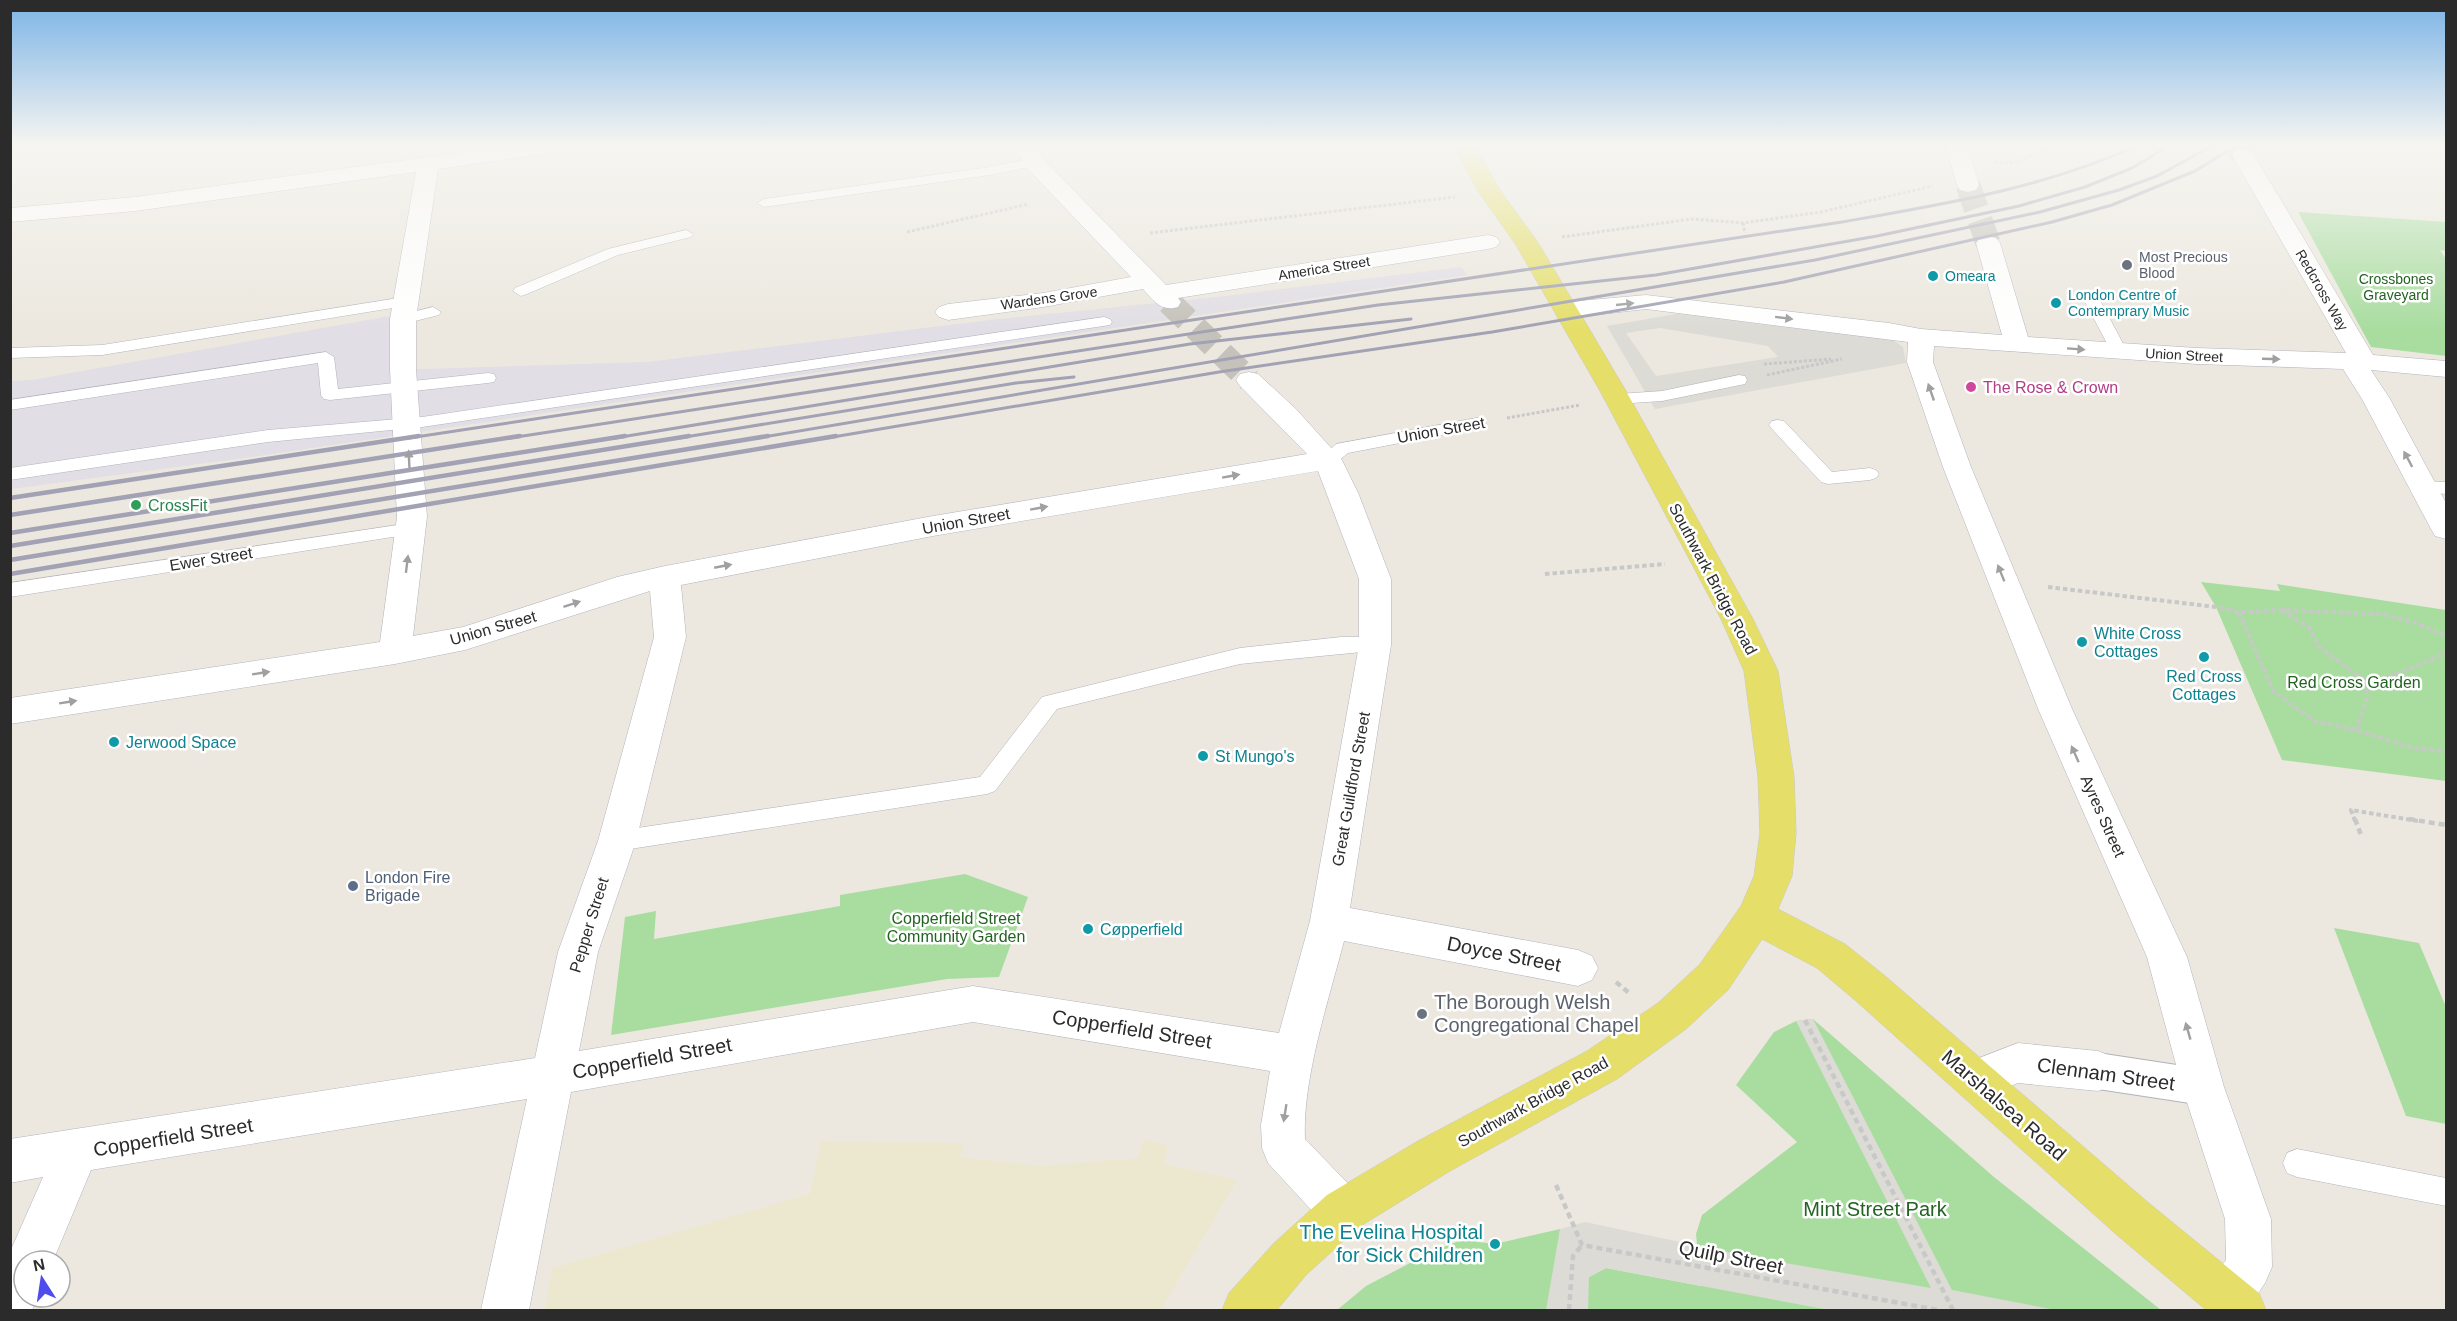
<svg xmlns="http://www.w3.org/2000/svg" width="2457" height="1321" font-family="Arial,sans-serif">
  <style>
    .industrial { fill: #e1dee5 }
    .education { fill: #ece8d0 }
    .green { fill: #a9dda0 }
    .plaza { fill: #dcdbd5; fill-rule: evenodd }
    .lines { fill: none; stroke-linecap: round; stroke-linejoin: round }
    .minor-tunnel { stroke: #c5c2bb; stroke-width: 25; stroke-dasharray: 25 12; stroke-linecap: butt }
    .service-casing { stroke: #b2b2bd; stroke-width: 1 }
    .pedestrian-casing { stroke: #b2b2bd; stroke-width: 2 }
    .minor-casing { stroke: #b2b2bd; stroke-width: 1 }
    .primary-casing { stroke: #c8c8c8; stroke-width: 1 }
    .path-far2 { stroke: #c8c8c8; stroke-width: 3; stroke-dasharray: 3 2; stroke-linecap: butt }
    .path-far1 { stroke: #c8c8c8; stroke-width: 4; stroke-dasharray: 4.5 3; stroke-linecap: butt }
    .path { stroke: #c8c8c8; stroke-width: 4.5; stroke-dasharray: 6 4; stroke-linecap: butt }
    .service { fill: #fff; fill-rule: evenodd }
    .pedestrian { fill: #fff; fill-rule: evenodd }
    .minor { fill: #fff; fill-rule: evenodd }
    .primary { fill: #e5df6a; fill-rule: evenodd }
    .rail-far1 { stroke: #a2a2b4; stroke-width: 3 }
    .rail { stroke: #a2a2b4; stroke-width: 4.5 }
    .oneway { fill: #a0a0a0 }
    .worship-dot { fill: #6b7280; stroke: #fff; stroke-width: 2 }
    .culture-dot { fill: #0f9aa8; stroke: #fff; stroke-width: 2 }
    .hotel-dot { fill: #d1479c; stroke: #fff; stroke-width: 2 }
    .leisure-dot { fill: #2e9e5b; stroke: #fff; stroke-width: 2 }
    .service-dot { fill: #5c6f8a; stroke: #fff; stroke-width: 2 }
    .labels { text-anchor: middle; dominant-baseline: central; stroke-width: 5; stroke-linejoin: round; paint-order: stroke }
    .far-worship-label { font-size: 14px; fill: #5b616d; stroke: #fff; text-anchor: start }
    .far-street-label { font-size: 14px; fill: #2b2b2b; stroke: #fff }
    .far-culture-label { font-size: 14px; fill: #0d838f; stroke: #fff; text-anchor: start }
    .far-park-label { font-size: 14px; fill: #226321; stroke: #fff }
    .hotel-label { font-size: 16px; fill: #b23c85; stroke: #fff; text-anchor: start }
    .street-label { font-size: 16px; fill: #2b2b2b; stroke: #fff }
    .leisure-label { font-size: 16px; fill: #27864d; stroke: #fff; text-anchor: start }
    .culture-label { font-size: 16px; fill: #0d838f; stroke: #fff; text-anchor: start }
    .park-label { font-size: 16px; fill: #226321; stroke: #fff }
    .service-label { font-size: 16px; fill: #4e5e75; stroke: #fff; text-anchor: start }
    .near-street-label { font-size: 20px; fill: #2b2b2b; stroke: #fff }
    .near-worship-label { font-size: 20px; fill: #5b616d; stroke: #fff; text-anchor: start }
    .near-park-label { font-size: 20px; fill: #226321; stroke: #fff }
    .near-culture-label { font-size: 20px; fill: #0d838f; stroke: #fff; text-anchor: end }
  </style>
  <rect width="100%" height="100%" fill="#ece8df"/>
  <path class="industrial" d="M1461,267L1468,275L252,457L11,489L10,381L32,380L390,316L392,370L647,362L998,319L1217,297Z"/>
  <path class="education" d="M1144,1140L1168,1145L1164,1164L1237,1180L1161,1310H545L552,1268L810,1194L821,1141L964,1143L960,1157L1040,1166L1138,1158Z"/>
  <path class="green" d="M2298,212L2446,222V251L2440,250L2446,259V356L2371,347Z
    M2201,582L2280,591L2277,584L2446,610V781L2282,760L2216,607Z
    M965,874L1028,897L999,977L947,979L611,1035L625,917L656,911L654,939L840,906V895Z
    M2334,928L2419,943L2446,1007V1124L2406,1116Z
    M1813,1019L1994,1177L2161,1310H1337L1366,1286L1435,1250L1462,1240L1495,1244L1560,1229L1557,1273L1589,1277L1606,1268L1701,1286L1696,1234L1702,1215L1797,1142L1736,1085L1774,1032L1796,1021Z"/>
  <path class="plaza" d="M1682,313L1893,340L1903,347L1906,363L1655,409L1607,326ZM1660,328L1768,346L1778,357L1656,376L1626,333Z
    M1813,1019L1952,1290L2056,1310H1829L1606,1268L1589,1277L1588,1310H1546L1560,1229L1585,1222L1756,1258L1931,1288L1796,1021Z"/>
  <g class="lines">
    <path class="minor-tunnel" d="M2237,144L2243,155
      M1968,185L1988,243
      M1169,302L1249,380"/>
    <g class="service-casing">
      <path id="service" d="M1034,158L1039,159L1041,162L1039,165L990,175L764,207L757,203L764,199L990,167Z
        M686,230L693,234L691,237L618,255L527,294L521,296L513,291L515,288L608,249Z
        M405,297L411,299L413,302L411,305L102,355L10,358V348L102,345Z
        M2093,297L2101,302L2127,351L2125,355H2113L2111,351L2085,302Z
        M433,307L441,312L439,315L403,324L395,319L397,316Z
        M1104,317L1110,319L1112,322L1110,325L422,427L268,442L10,480V468L268,430L422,417Z
        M326,352L334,357L338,389L488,373L494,374L496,378L494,382L488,383L330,400L324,399L321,395L318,363L10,410V400Z
        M1739,375L1745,376L1747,380L1745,384L1662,401L1618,404L1612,403L1609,399L1612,395L1618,394L1662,391Z
        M1477,418L1483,419L1486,423L1483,427L1348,453C1339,460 1334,467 1322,464L1319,460L1336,444Z
        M1778,420L1784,421L1832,472L1870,468L1876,470L1879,474L1876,478L1870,480L1828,484L1821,482L1772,429L1769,425L1772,421Z
        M2422,481L2446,482V494L2415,491L2413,487L2415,483Z
        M411,523L418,525L421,529L418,533L10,597V583Z
        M1341,637H1375L1382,640L1385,645L1382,650L1240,664L1057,709L995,791L987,794L617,851L609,848L605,841L609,834L617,831L980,777L1042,697L1240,648Z
        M2297,1149L2446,1178V1206L2297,1177L2287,1173L2283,1163L2287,1153Z"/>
    </g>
    <g class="pedestrian-casing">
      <path id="pedestrian" d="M2098,1053L2203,1069L2217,1074L2222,1087L2217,1100L2203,1105L2098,1089L2084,1084L2079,1071L2084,1058Z"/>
    </g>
    <g class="minor-casing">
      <path id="minor" d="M525,144H583L580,149L572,150L438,169L416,319V369L427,517L413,636L463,627L617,577L665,566L933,516L1307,454L1240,386L1236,380L1240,374L1249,372L1258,374L1296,409L1342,460L1359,495L1391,579V645L1350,908L1578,950L1592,956L1598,968L1592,980L1578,986L1344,941C1329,999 1302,1080 1305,1139L1359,1195L1366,1211L1359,1227L1343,1234L1327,1227L1268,1163L1262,1148L1261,1125L1270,1071L973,1022L571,1092L529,1310H481L527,1099L91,1170L53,1261H24V1297H38L32,1310H10V1252L43,1177L10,1183V1139L535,1058L558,952L598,841L654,637L650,591L465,650L395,664L10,724V698L380,642L397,517L390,369V319L416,172L135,211L10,222V208L135,197ZM1318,471L1359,579V645L1310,921L1279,1033L973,986L579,1051L598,952L636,841L686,637L681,585L933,536Z
        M1013,144H1035L1043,159L1166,285L1488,235L1496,237L1500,242L1496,247L1488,249L1178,298L1181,302L1178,307C1161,312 1154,301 1143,289L1043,307L948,320L939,317L935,312L939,307L948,304L1043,293L1131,277L1026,167Z
        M1945,144H1967L1979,185L1976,190L1968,192L1960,190L1957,185Z
        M2243,149L2251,150L2254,155L2373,355L2446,361V377L2371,370L2390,399L2446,503V539L2435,536L2431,529L2362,399L2343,369L2197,364L1934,346L1933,362L1971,467L2073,711L2187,957L2224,1087L2271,1219L2272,1267L2265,1283L2247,1310H2209L2203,1298L2210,1281L2226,1260L2225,1219L2182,1087L2147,957L2039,711L1943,467L1907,362L1908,342L1646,309L1567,318L1558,315L1554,310L1558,305L1567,302L1646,295L1889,323L1921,329L2002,335L1976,243L1980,238L1988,236L1996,238L2000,243L2028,337L2197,348L2346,353L2232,155L2235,150Z
        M2018,1043L2098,1051L2113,1057L2119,1071L2113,1085L2098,1091L2018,1083L1976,1099L1961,1093L1955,1079L1961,1065Z"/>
    </g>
    <g class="primary-casing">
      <path id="primary" d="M1452,144H1474L1500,190L1539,244L1626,391L1753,619L1778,671L1794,777L1796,833L1792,876L1778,909L1845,944L1884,975L2150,1204L2259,1293L2266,1310H2206L2118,1236L1856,1001L1817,968L1762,939L1728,990L1686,1029L1617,1079L1450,1171L1359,1227L1306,1275L1277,1310H1222L1229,1293L1274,1243L1327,1195L1418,1141L1587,1051L1658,1003L1700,964L1741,906L1754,876L1760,833L1758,777L1744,671L1721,619L1600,391L1516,245L1478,191Z"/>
    </g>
    <path class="path-far2" d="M1995,162L2013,163L2060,144
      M1743,223L1745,233
      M907,232L1029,204
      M1150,233L1455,197
      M1562,237L1692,219L1743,223L1821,212L1933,186
      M1764,364L1831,359
      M1767,375L1842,359
      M1507,418L1580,405"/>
    <path class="path-far1" d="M1545,574L1665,564
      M2048,587L2216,607L2238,612L2281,610L2382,614L2413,622L2446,636
      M2282,611L2309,627L2319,647L2366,681L2395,675L2446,653
      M2239,613L2273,691L2315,721L2356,730L2413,748L2446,751
      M2356,730L2367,699L2366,681
      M2355,821L2351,810L2418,821"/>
    <path class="path" d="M2355,819L2361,835
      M2409,819L2446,825
      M1616,982L1629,993
      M1805,1020L1953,1310
      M1556,1185L1582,1245L1938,1310
      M1569,1310L1573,1256L1582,1245"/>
    <use href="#service" class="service"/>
    <use href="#pedestrian" class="pedestrian"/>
    <use href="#minor" class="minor"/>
    <use href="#primary" class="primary"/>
    <path class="rail-far1" d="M409,438L1842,222C1945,204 2045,188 2141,144
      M510,438L1378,305L1656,275L1877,236L2019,206L2085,187L2132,168L2172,144
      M615,438L1190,344L1411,319
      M679,438L1016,383L1074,377
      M758,438L1815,260L2040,212L2119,190L2157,176L2216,144
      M827,438L1219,372L1492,332L1784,282L2052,222L2112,205L2195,171L2239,144"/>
    <path class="rail" d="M10,498L419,436
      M10,515L520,436
      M10,533L625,436
      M10,546L689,436
      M10,560L768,436
      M10,574L836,436"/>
  </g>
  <defs><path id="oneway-solid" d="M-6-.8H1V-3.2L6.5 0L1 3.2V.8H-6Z" transform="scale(1.5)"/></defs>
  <g class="oneway">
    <use href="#oneway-solid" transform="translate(1625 304) rotate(-6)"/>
    <use href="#oneway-solid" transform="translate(1784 318) rotate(7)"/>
    <use href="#oneway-solid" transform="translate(2076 349) rotate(4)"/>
    <use href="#oneway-solid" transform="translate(2271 359) rotate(2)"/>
    <use href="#oneway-solid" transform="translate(1931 392) rotate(-109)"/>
    <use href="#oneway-solid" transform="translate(409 459) rotate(-93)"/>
    <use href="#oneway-solid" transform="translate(2408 459) rotate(-118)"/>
    <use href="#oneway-solid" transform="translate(1231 476) rotate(-10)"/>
    <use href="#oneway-solid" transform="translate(1039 508) rotate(-10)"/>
    <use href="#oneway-solid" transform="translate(407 564) rotate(-83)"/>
    <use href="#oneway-solid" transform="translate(723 566) rotate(-11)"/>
    <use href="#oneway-solid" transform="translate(2001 573) rotate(-112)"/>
    <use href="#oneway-solid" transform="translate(572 604) rotate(-18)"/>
    <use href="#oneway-solid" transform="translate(261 673) rotate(-9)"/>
    <use href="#oneway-solid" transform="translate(68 702) rotate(-9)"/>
    <use href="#oneway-solid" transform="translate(2075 754) rotate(-114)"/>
    <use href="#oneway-solid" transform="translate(2188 1031) rotate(-106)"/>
    <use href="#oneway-solid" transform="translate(1285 1113) rotate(99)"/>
  </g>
  <linearGradient id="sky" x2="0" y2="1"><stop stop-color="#7cb4e6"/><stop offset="0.44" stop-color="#f6f5f1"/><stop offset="1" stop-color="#f6f5f1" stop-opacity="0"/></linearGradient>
  <rect width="2457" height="329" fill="url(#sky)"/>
  <g class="worship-dot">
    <circle cx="2127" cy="265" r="6"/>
    <circle cx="1422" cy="1014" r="6"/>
  </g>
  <g class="culture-dot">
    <circle cx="1933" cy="276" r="6"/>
    <circle cx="2056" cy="303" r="6"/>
    <circle cx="2082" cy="642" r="6"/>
    <circle cx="2204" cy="657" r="6"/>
    <circle cx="114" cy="742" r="6"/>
    <circle cx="1203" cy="756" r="6"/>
    <circle cx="1088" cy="929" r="6"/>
    <circle cx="1495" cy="1244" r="6"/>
  </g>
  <circle class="hotel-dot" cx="1971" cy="387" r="6"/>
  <circle class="leisure-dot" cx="136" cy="505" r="6"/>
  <circle class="service-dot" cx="353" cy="886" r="6"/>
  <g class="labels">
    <g class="far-worship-label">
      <text x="2139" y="257">Most Precious<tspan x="2139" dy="16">Blood</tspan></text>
    </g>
    <g class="far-street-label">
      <text transform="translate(1324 268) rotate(-9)">America Street</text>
      <text transform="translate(2322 290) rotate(60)">Redcross Way</text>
      <text transform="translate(1049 298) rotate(-8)">Wardens Grove</text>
      <text transform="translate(2184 355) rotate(3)">Union Street</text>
    </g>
    <g class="far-culture-label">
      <text x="1945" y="276">Omeara</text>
      <text x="2068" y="295">London Centre of<tspan x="2068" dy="16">Contemprary Music</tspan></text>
    </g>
    <g class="far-park-label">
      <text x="2396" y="279">Crossbones<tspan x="2396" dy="16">Graveyard</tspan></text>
    </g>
    <g class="hotel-label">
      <text x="1983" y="387">The Rose &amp; Crown</text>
    </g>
    <g class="street-label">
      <text transform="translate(1441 430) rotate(-10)">Union Street</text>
      <text transform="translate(966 521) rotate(-10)">Union Street</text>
      <text transform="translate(211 559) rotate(-9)">Ewer Street</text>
      <text transform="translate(1713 579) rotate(62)">Southwark Bridge Road</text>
      <text transform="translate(493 628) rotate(-16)">Union Street</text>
      <text transform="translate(1351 789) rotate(-80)">Great Guildford Street</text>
      <text transform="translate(2103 816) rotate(66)">Ayres Street</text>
      <text transform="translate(589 925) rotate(-73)">Pepper Street</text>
      <text transform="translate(1533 1102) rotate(-29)">Southwark Bridge Road</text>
    </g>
    <g class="leisure-label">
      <text x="148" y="505">CrossFit</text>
    </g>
    <g class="culture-label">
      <text x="2094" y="633">White Cross<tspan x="2094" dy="18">Cottages</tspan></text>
      <text x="2204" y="676" text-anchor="middle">Red Cross<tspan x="2204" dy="18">Cottages</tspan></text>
      <text x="126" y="742">Jerwood Space</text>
      <text x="1215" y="756">St Mungo's</text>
      <text x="1100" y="929">Cøpperfield</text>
    </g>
    <g class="park-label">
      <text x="2354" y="682">Red Cross Garden</text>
      <text x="956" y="918">Copperfield Street<tspan x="956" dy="18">Community Garden</tspan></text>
    </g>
    <g class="service-label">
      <text x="365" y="877">London Fire<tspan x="365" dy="18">Brigade</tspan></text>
    </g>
    <g class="near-street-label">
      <text transform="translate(1504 954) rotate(11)">Doyce Street</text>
      <text transform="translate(1132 1029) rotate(9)">Copperfield Street</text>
      <text transform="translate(652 1058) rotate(-10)">Copperfield Street</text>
      <text transform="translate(2106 1074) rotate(8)">Clennam Street</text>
      <text transform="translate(2004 1105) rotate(41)">Marshalsea Road</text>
      <text transform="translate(173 1137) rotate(-9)">Copperfield Street</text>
      <text transform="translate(1731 1257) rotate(11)">Quilp Street</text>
    </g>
    <g class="near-worship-label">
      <text x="1434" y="1002">The Borough Welsh<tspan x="1434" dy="23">Congregational Chapel</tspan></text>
    </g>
    <g class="near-park-label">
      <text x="1875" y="1209">Mint Street Park</text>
    </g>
    <g class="near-culture-label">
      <text x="1483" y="1232">The Evelina Hospital<tspan x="1483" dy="23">for Sick Children</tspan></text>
    </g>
  </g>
  <rect width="2457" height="1321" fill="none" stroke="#2b2b2b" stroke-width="24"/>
  <g transform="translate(42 1279) rotate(348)"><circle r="28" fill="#ffffff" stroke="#aaaaaa" stroke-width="1.5"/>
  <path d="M0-4.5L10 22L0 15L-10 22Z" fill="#4d4deb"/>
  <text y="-9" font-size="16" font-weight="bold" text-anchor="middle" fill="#2b2b2b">N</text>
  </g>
</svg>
